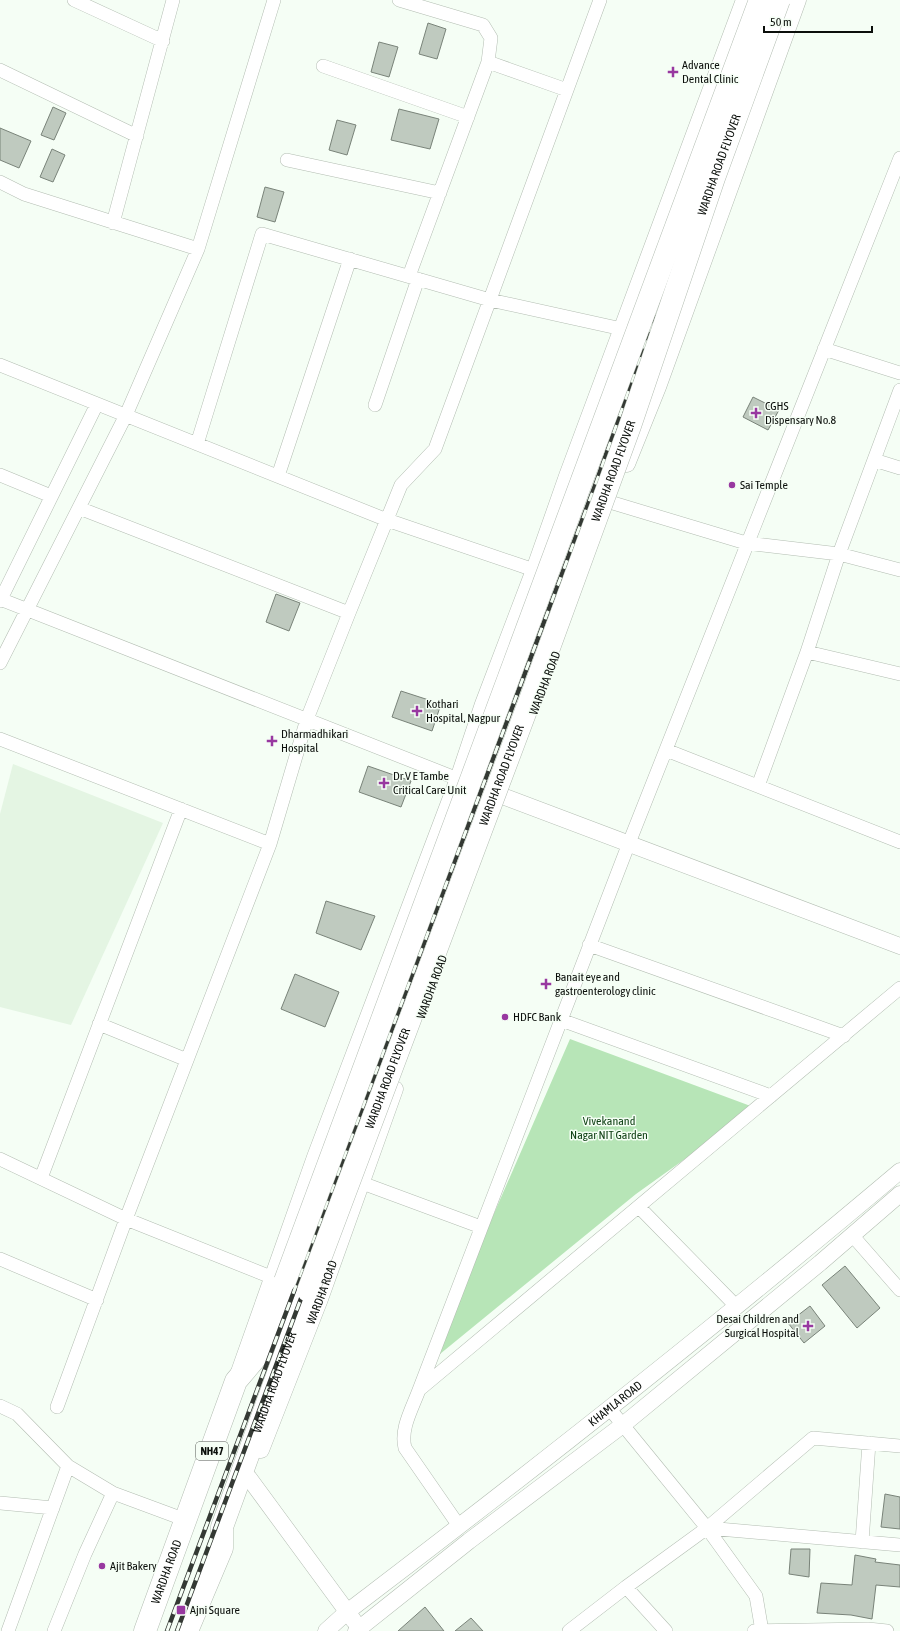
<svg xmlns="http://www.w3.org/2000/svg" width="900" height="1631" font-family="'Asap Condensed',sans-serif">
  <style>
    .built { fill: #e4f5e3 }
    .green { fill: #b7e5b7 }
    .building { fill: #bfcabf; stroke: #798379 }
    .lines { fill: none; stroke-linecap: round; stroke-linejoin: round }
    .minor-casing { stroke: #b3bdb2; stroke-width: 14 }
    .tertiary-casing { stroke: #b3bdb2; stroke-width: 17 }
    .trunk-casing { stroke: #b3bdb2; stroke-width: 23 }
    .minor { stroke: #fff; stroke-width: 13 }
    .tertiary { stroke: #fff; stroke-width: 16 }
    .trunk { stroke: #fff; stroke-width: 22 }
    .rail-casing { stroke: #343934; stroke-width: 4.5 }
    .rail { stroke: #f5fef5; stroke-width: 3; stroke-dasharray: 9; stroke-linecap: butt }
    .trunk-bridge-casing { stroke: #b3bdb2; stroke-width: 23; stroke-linecap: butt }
    .trunk-bridge { stroke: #fff; stroke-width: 22 }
    .poi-dot { fill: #9838a0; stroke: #f5fef5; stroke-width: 1.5 }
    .labels { text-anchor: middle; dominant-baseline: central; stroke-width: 3; stroke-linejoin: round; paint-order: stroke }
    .shield { fill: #f5fef5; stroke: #515751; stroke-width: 1 }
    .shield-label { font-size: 11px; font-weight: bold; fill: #0b0f0b }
    .poi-label { font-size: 12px; fill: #0b0f0b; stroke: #f5fef5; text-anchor: start }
    .street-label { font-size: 12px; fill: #0b0f0b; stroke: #f5fef5 }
    .park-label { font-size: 12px; fill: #114216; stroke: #f5fef5 }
  </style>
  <rect width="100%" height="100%" fill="#f5fef5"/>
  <path class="built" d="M13,764L163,823L71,1025L0,1007V814Z"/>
  <path class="green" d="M570,1039L756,1108L636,1194L429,1363Z"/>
  <path class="building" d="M428,23L446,29L437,59L419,54Z
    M379,42L398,47L389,77L371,72Z
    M53,107L66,113L54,140L41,135Z
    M399,109L439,119L430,149L391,140Z
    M337,120L356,125L347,155L329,150Z
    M0,128L31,141L19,168L0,160Z
    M52,149L65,155L53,182L40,177Z
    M265,187L284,192L275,222L257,217Z
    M753,397L779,410L768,430L743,417Z
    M276,594L300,603L289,631L266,622Z
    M401,691L441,704L432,731L392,717Z
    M368,766L411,781L401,807L359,792Z
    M326,901L375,916L361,950L316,933Z
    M295,974L339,992L325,1027L281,1009Z
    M845,1266L880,1308L857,1328L822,1285Z
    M810,1306L825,1326L804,1343L788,1323Z
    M885,1494L900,1497V1529L881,1527Z
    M791,1549H810L809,1577L789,1574Z
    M855,1555L876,1559L875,1562L900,1565V1587L876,1585L872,1619L851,1615L817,1613L821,1583L852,1585Z
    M425,1607L444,1631H398Z
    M471,1618L483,1631H455Z"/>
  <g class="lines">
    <g class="minor-casing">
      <path id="minor" d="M74,0L163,41
        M399,0L483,25L491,38L488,62L409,276
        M488,62L567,90
        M323,66L468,117
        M0,70L137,136
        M287,160L440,193
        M0,182L24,194L198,249
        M113,223L173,0
        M824,349L900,373
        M0,365L387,520L534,570
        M375,405L418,279
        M197,444L262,234L490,300L622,329
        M874,460L900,468
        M0,475L51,496
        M278,476L350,259
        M613,503L746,543L839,554L900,570
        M79,508L349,613
        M0,599L458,779
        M0,601L97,404
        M807,652L900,674
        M0,663L126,415L198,249L274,0
        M0,739L270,844
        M666,750L900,842
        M758,786L807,652L839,554L900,390
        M589,945L844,1036
        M561,1020L771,1096
        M99,1024L187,1060
        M0,1159L126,1219L271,1277
        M41,1178L181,809
        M362,1183L481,1227
        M639,1207L736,1306
        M852,1235L900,1290
        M0,1259L97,1300
        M419,1390L629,843L900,158
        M0,1406L17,1414L68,1466L8,1631
        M57,1407L126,1219L270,844L307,719L349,613L401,485L435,449L600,0
        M609,1408L707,1528L756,1596L762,1631
        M113,1493L186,1520
        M0,1503L53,1508
        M459,1526L405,1448C400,1429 412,1409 419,1390L900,988
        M707,1528L900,1545
        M862,1542L869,1443
        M626,1587L666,1631
        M54,1631L85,1554L113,1493L68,1466
        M569,1631L626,1587L707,1528L813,1438L900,1446
        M754,1631L868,1629L887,1631"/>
    </g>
    <g class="tertiary-casing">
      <g id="tertiary">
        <path d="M627,464L658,387L798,0"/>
        <path d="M460,780L900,946"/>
        <path d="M239,1372L315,1157L458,779L483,704L534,570L567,476L744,0"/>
        <path id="s1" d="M261,1450L320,1299L395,1089"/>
        <path d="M249,1478L354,1621"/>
        <path id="s2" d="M326,1631L347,1612C535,1469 720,1323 900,1171"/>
        <path d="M356,1631L469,1541L624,1424L820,1263L900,1194"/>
      </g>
    </g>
    <g class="trunk-casing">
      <g id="trunk">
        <path id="s3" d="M145,1631L236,1381L258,1355L285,1281"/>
        <path id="s4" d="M187,1631L222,1548V1527L308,1291"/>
      </g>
    </g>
    <use href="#minor" class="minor"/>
    <use href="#tertiary" class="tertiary"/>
    <use href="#trunk" class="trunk"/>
    <g class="rail-casing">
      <path id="rail" d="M167,1631L596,483L766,0
        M177,1631L604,486L777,0"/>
    </g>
    <use href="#rail" class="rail"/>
    <g class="trunk-bridge-casing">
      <g id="trunk-bridge">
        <path d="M285,1281L760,0"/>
        <path id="s5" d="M308,1291L530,700L630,426L714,178L779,0"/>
      </g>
    </g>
    <use href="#trunk-bridge" class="trunk-bridge"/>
  </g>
  <g class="poi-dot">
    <path d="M671 66h4v4h4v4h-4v4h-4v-4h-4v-4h4z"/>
    <path d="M754 407h4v4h4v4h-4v4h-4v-4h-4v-4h4z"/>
    <circle cx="732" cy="485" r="4"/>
    <path d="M415 705h4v4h4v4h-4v4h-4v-4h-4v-4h4z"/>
    <path d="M270 735h4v4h4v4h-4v4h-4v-4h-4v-4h4z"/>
    <path d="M382 777h4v4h4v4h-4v4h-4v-4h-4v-4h4z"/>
    <path d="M544 978h4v4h4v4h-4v4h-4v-4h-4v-4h4z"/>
    <circle cx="505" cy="1017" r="4"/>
    <path d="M806 1320h4v4h4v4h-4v4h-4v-4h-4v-4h4z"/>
    <circle cx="102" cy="1566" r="4"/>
    <rect x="176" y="1605" width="10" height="10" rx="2"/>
  </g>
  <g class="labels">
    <rect class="shield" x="196" y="1442" width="32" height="18" rx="3"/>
    <g class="shield-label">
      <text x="212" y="1451">NH47</text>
    </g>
    <g class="poi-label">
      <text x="682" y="65">Advance<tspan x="682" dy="14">Dental Clinic</tspan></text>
      <text x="765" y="406">CGHS<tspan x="765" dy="14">Dispensary No.8</tspan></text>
      <text x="740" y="485">Sai Temple</text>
      <text x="426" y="704">Kothari<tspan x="426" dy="14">Hospital, Nagpur</tspan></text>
      <text x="281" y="734">Dharmadhikari<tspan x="281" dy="14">Hospital</tspan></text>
      <text x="393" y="776">Dr V E Tambe<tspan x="393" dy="14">Critical Care Unit</tspan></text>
      <text x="555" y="977">Banait eye and<tspan x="555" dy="14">gastroenterology clinic</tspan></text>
      <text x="513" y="1017">HDFC Bank</text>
      <text x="799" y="1319" text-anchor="end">Desai Children and<tspan x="799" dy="14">Surgical Hospital</tspan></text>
      <text x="110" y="1566">Ajit Bakery</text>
      <text x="190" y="1610">Ajni Square</text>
    </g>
    <g class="street-label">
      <text stroke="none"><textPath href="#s5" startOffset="1199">WARDHA ROAD FLYOVER</textPath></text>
      <text stroke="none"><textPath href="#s5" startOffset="875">WARDHA ROAD FLYOVER</textPath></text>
      <text transform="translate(545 683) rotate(-69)">WARDHA ROAD</text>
      <text stroke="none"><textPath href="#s5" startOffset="551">WARDHA ROAD FLYOVER</textPath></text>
      <text transform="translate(432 987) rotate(-70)">WARDHA ROAD</text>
      <text stroke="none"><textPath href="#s5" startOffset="227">WARDHA ROAD FLYOVER</textPath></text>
      <text stroke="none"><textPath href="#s1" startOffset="169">WARDHA ROAD</textPath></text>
      <text stroke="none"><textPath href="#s4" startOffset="265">WARDHA ROAD FLYOVER</textPath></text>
      <text stroke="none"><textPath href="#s2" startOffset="368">KHAMLA ROAD</textPath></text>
      <text stroke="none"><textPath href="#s3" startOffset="63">WARDHA ROAD</textPath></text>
    </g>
    <g class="park-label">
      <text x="609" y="1121">Vivekanand<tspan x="609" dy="14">Nagar NIT Garden</tspan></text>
    </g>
  </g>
  <path d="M764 26v6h108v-6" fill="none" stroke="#0b0f0b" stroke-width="2"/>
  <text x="770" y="26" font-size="12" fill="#0b0f0b" stroke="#f5fef5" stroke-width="3" paint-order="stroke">50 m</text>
</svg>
